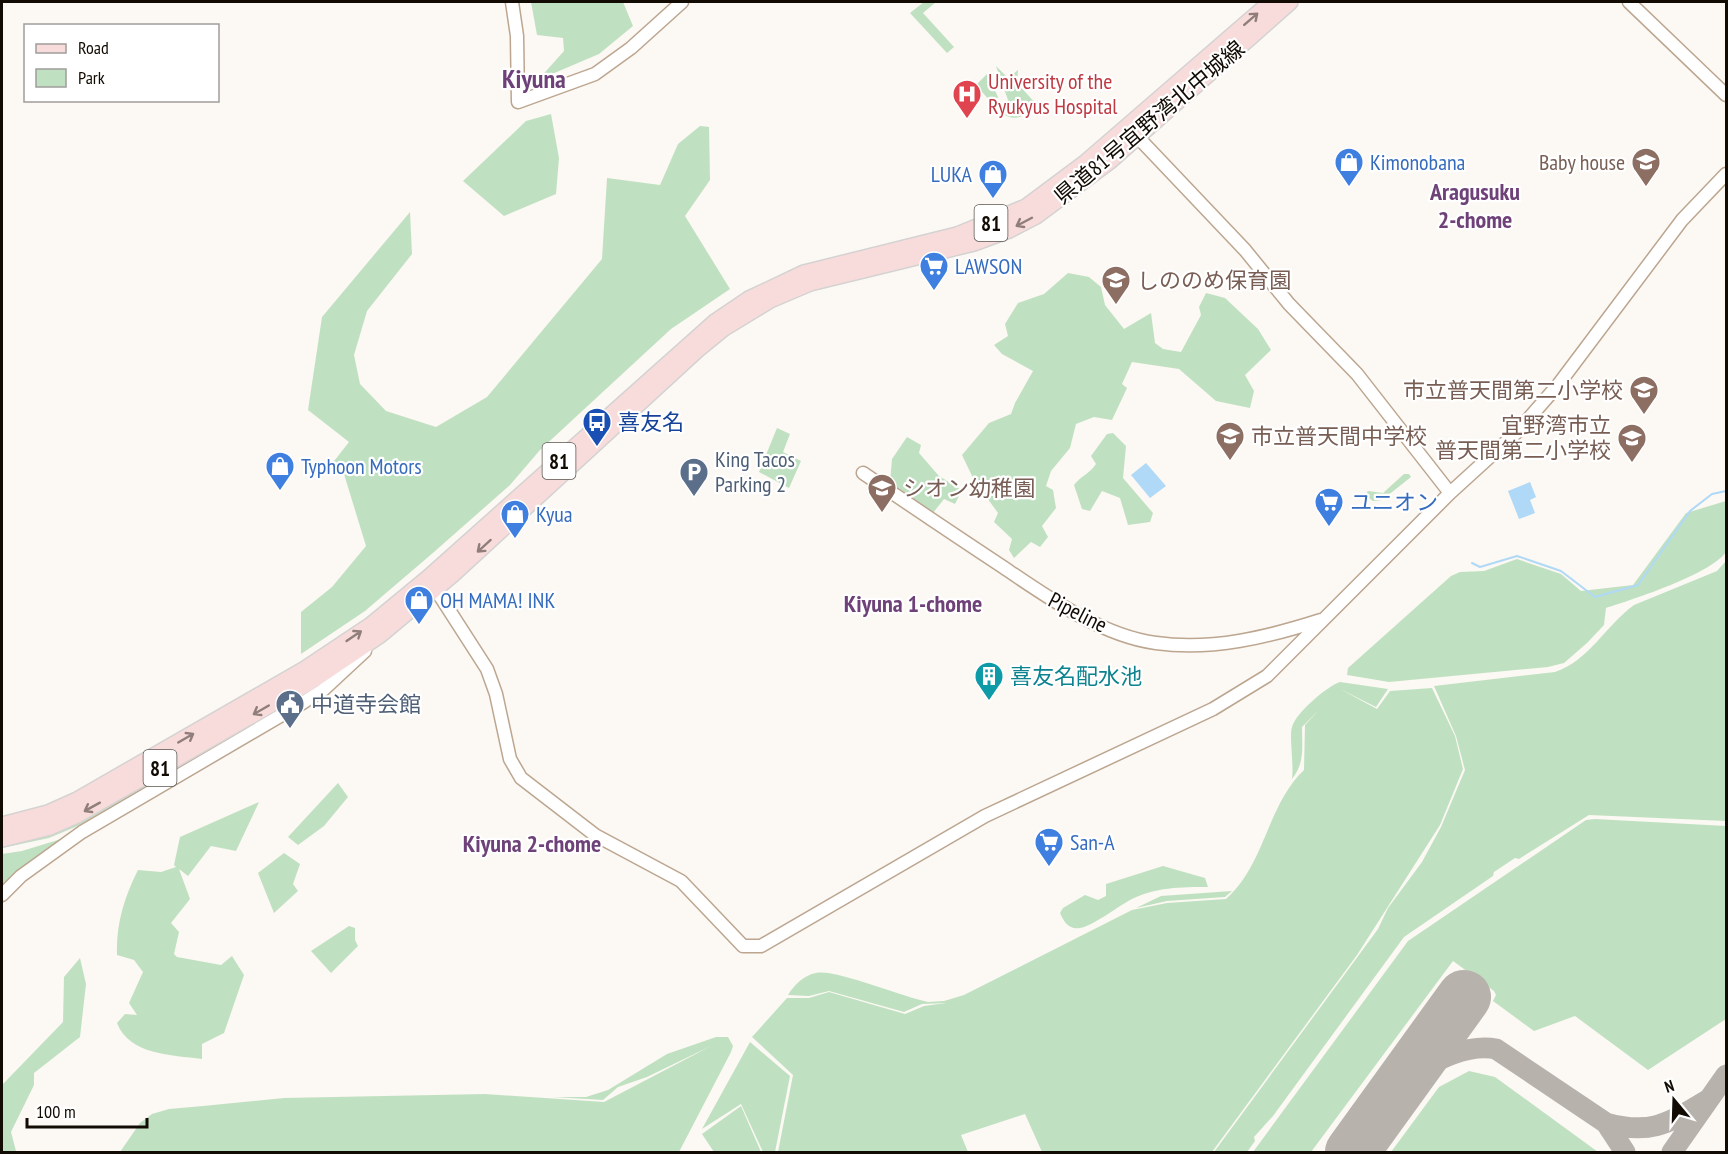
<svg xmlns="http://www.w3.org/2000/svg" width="1728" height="1154" font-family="'PT Sans Narrow','Noto Sans JP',sans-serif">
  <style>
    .green { fill: #c0e1c1 }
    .water { fill: #afd9f7 }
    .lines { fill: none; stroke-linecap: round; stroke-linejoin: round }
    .stream { stroke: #afd9f7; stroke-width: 2 }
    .taxiway { stroke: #b8b2ad; stroke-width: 21 }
    .runway { stroke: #b8b2ad; stroke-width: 54 }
    .minor-casing { stroke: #bca690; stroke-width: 15 }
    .major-casing { stroke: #d4d3d2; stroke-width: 18 }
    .minor { stroke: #fff; stroke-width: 12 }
    .major { stroke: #f8dcdc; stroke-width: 15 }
    .oneway { stroke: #907e7b }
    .labels { text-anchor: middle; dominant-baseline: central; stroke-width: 4.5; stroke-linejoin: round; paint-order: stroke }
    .shield { fill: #fff; stroke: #59544f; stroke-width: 1.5 }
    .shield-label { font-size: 21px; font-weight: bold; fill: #120b04 }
    .health-label { font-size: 22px; fill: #be3a42; stroke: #fff; text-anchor: start }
    .street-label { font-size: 22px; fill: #120b04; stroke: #fff }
    .shop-label { font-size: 22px; fill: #366cbe; stroke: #fff; text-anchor: start }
    .education-label { font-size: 22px; fill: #785e54; stroke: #fff; text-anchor: end }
    .transit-label { font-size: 22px; fill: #164399; stroke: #fff; text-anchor: start }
    .service-label { font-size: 22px; fill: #4e5e75; stroke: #fff; text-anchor: start }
    .culture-label { font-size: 22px; fill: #0d838f; stroke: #fff; text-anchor: start }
    .neighbourhood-label { font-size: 24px; font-weight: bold; fill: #6e4279; stroke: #fff }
    .quarter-label { font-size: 26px; font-weight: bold; fill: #6e4279; stroke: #fff }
  </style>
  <rect width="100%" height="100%" fill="#fcf8f3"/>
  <path class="green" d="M531,2H623L633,26L599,54L538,80L564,51L563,38L537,35Z
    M924,2H936L923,13L954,47L947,53L910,13Z
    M996,66L1008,78L1018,70L1017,83L1038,106C1027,115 1014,124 1001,112L1008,100Z
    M987,74L998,97L996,101H990L976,85Z
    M551,114L559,158L556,194L504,216L463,181L526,121Z
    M700,126L709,127L710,180L685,216L730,289L671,329L540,450L510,485L434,552L365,611L301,654V612L332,587L366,546L344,474L331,465L349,442L308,410L322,317L410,212L412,254L367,311L354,355L360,384L386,411L436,427L487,397L602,259L607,178L660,185L678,144Z
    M1068,273L1089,277L1101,287L1105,305L1124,329L1151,313L1155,343L1163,349L1181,352L1201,315L1199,307L1206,293L1225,298L1258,329L1271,350L1245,375L1254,391L1250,408L1216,401L1179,369L1132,362L1122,384L1127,388L1112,420L1094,417L1076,424L1070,448L1051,471L1046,486L1053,490L1056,508L1042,526L1048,537L1040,547L1031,542L1014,558L1009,550L1012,539L994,522L998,513L974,480L962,455L989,423L1011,414L1015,403L1033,371L1002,354L994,345L1008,336L1005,324L1018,303L1044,294Z
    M777,428L790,434L783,452L801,461L789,488L759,472Z
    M1113,433L1126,446L1123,478L1153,513L1150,522L1128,525L1120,498L1102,491L1090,511L1082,509L1074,485C1081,476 1089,474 1096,464L1091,456L1107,434Z
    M907,437L921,445L919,453L939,476L962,490L955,504L944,499L933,513L890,482L892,459Z
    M1404,474H1409L1411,477L1382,500L1373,501L1365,495L1368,491L1383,493Z
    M1726,501V552C1711,574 1634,599 1606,608L1604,625L1587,643L1564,663L1548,667L1389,682L1347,675L1348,668L1451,576L1460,572L1484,571L1517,559L1561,574L1581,591L1633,585L1686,513Z
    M1726,561V821L1589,815L1519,859L1515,858L1494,872L1493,876L1404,937L1273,1116L1254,1137L1255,1141L1247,1152H1214L1378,929L1388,908L1422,862L1441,827L1465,770L1456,736L1434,686L1555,672C1590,660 1605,626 1634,605L1717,571Z
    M1340,682L1388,689L1376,707L1340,689L1377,709L1390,691L1432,688L1455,736L1463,769L1440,825L1357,955L1212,1152H1042L1025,1114L961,1135L968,1152H778L793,1075L752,1037L787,998H809L829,992L905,1014L924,1006L946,1003L922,1004L904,1012L829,991L809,996L788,995C794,985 804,975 816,973C836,969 902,997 928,1002L944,1001L964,995L950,1002L1132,910L1167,903L1226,899C1265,865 1267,805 1304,770L1305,725L1319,710L1302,727C1302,747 1305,763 1292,779C1294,765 1289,736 1292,727C1295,714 1327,686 1340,682Z
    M300,695L80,825L49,838L2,848L67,829Z
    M338,783L348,797L324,826L298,845L288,837Z
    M259,802L236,851L211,846L188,876L179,869L190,899L171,923L179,932L174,954L177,957L221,965L232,956L244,975L224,1033L202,1044V1059C172,1055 129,1055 117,1023L125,1014L137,1015L129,1003L143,972L134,960L117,955C116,924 124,898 138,870L161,872L176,867L174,865L180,837Z
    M1595,819L1726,826V1019L1648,1070L1575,1016L1534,1031L1493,1001L1496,995L1494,991L1453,961L1311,1152H1253L1408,941L1586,820Z
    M61,839L2,886V854L22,851Z
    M284,853L300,864L293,884L298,891L274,913L258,873Z
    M1163,866L1205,878L1208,887C1181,887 1155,887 1130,900C1117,907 1093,926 1080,928C1069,930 1064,922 1060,913L1063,908L1085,895L1098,900L1106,896V884Z
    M1232,891L1225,897L1167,901L1136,908L1161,896Z
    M349,926L355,928V940L358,946L331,973L311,951Z
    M80,958L86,984L80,1037L34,1073V1085L11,1132L16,1151L26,1152H2V1085L63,1022L64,977Z
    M716,1037H728L733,1046L731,1052L679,1152H120L140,1123L152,1114L169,1109L203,1106L284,1098L485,1094L604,1102L711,1046L647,1077L618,1087L603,1100L553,1097H586L608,1090L667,1054Z
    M750,1042L790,1076L775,1152H763L741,1104L702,1129Z
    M1469,1071L1495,1077L1598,1152H1391L1439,1087Z
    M741,1106L761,1152H714L702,1134Z"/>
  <path class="water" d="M1146,463L1166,486L1150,498L1131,475Z
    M1530,482L1536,497L1530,500L1535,513L1519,519L1508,491Z"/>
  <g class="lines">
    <path class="stream" d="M1472,563L1480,567L1517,556L1561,571L1595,597L1638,585L1690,511L1712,494L1726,491"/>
    <path class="taxiway" d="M1407,1076C1433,1062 1467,1043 1496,1049L1606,1123L1625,1152
      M1606,1123C1653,1136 1670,1122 1709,1099
      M1672,1152L1726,1075"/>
    <path class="runway" d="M1352,1152L1464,997"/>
    <g class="minor-casing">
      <path id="minor" d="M512,2L517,36L518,102L595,74L631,48L682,2
        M1629,2L1726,95
        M1132,131L1245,250L1289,304L1357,374L1450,493
        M863,473C910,505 956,536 1003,567C1047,597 1102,636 1156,643C1212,651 1268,637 1321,620
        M431,582L487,669L496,694L510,759L521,778L595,835L681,881L743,946H761L985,816L1213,709L1267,676L1450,493L1517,432L1558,385L1682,220L1726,174
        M2,895L21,876L82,832L304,702L323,690L365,651"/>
    </g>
    <g class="major-casing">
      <path id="major" d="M2,825L48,813L77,800L305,669L371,625L428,578L715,322L749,299L804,273L957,235L1026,207L1085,163L1271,2
        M2,839L50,827L77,815L312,681L380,635L452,575L697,350L724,328L770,300L810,283L974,243L1009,230L1036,216L1110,161L1290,2"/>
    </g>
    <use href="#minor" class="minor"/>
    <use href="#major" class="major"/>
  </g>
  <defs><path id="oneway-shaft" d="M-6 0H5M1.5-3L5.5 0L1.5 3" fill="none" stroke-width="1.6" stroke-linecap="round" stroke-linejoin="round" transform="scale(1.5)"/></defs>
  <g class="oneway">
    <use href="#oneway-shaft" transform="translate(1251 19) rotate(-41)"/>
    <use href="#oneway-shaft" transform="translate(1024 222) rotate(152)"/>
    <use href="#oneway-shaft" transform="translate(484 546) rotate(138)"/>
    <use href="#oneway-shaft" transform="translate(354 636) rotate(-34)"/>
    <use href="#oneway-shaft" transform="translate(261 710) rotate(150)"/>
    <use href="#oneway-shaft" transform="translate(186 738) rotate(-30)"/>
    <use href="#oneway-shaft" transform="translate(92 807) rotate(151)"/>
  </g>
  <defs>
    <g id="hospital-pin" transform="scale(1.5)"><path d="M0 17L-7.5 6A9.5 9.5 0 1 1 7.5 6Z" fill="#e0444e" stroke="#fff"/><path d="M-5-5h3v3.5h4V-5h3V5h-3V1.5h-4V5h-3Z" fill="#fff"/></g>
    <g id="shop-pin" transform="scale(1.5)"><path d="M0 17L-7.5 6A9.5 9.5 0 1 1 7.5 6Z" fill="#3f7fe0" stroke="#fff"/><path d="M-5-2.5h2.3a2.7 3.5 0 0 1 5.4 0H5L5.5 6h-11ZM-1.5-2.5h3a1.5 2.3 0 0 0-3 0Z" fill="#fff"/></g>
    <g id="school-pin" transform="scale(1.5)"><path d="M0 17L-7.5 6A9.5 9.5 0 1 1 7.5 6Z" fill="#8d6e63" stroke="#fff"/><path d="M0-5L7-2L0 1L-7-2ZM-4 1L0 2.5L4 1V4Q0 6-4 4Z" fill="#fff"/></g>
    <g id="supermarket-pin" transform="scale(1.5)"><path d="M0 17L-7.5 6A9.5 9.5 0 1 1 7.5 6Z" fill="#3f7fe0" stroke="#fff"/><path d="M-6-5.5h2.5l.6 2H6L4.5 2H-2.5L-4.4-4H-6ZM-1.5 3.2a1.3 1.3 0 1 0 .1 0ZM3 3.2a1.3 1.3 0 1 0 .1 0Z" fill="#fff"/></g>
    <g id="bus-pin" transform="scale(1.5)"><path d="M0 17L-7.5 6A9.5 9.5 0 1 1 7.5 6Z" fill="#1a4fb4" stroke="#fff"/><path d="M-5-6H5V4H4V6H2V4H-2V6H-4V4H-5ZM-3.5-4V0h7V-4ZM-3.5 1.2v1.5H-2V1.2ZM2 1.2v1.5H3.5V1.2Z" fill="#fff"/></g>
    <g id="parking-pin" transform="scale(1.5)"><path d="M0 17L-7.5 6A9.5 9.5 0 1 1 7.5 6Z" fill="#5c6f8a" stroke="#fff"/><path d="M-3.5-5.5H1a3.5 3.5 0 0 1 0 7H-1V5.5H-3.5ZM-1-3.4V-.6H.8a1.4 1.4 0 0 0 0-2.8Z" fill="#fff"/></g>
    <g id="building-pin" transform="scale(1.5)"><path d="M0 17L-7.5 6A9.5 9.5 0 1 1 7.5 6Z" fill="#0f9aa8" stroke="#fff"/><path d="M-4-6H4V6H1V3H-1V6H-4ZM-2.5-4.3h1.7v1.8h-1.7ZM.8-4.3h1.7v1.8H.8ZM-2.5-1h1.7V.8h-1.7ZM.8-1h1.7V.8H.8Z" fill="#fff"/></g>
    <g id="civic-pin" transform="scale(1.5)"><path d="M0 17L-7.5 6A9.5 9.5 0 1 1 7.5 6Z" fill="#5c6f8a" stroke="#fff"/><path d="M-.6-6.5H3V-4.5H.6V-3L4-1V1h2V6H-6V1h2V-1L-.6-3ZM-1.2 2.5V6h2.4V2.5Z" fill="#fff"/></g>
  </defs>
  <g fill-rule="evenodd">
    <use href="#hospital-pin" x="967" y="94"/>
    <use href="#shop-pin" x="1349" y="162"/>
    <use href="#school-pin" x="1646" y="162"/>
    <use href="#shop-pin" x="993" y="174"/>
    <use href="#supermarket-pin" x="934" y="266"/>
    <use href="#school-pin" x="1116" y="280"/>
    <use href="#school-pin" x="1644" y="390"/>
    <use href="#bus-pin" x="597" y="422"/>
    <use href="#school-pin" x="1230" y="436"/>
    <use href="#school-pin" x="1632" y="438"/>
    <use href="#shop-pin" x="280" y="466"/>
    <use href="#parking-pin" x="694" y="472"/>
    <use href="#school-pin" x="882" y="488"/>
    <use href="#supermarket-pin" x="1329" y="502"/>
    <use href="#shop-pin" x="515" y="514"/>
    <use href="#shop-pin" x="419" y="600"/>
    <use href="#building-pin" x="989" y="676"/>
    <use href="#civic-pin" x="290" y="704"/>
    <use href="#supermarket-pin" x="1049" y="842"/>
  </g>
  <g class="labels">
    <g class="shield">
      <rect x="974.5" y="205" width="33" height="36" rx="4.5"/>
      <rect x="542.5" y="443" width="33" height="36" rx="4.5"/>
      <rect x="143.5" y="750" width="33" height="36" rx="4.5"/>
    </g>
    <g class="shield-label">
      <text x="991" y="223">81</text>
      <text x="559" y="461">81</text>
      <text x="160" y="768">81</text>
    </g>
    <g class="health-label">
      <text x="988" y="81">University of the<tspan x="988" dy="25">Ryukyus Hospital</tspan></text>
    </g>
    <g class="street-label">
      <text transform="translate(1149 122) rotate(-40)">県道81号宜野湾北中城線</text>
      <text transform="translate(1078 612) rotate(27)">Pipeline</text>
    </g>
    <g class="shop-label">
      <text x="1370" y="162">Kimonobana</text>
      <text x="972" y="174" text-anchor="end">LUKA</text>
      <text x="955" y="266">LAWSON</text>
      <text x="301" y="466">Typhoon Motors</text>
      <text x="1350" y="502">ユニオン</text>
      <text x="536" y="514">Kyua</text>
      <text x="440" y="600">OH MAMA! INK</text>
      <text x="1070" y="842">San-A</text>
    </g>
    <g class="education-label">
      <text x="1625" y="162">Baby house</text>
      <text x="1137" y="280" text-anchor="start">しののめ保育園</text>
      <text x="1623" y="390">市立普天間第二小学校</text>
      <text x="1611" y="425">宜野湾市立<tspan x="1611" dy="25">普天間第二小学校</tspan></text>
      <text x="1251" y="436" text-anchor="start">市立普天間中学校</text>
      <text x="903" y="488" text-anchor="start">シオン幼稚園</text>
    </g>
    <g class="transit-label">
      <text x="618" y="422">喜友名</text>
    </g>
    <g class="service-label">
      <text x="715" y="459">King Tacos<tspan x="715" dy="25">Parking 2</tspan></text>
      <text x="311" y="704">中道寺会館</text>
    </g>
    <g class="culture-label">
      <text x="1010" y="676">喜友名配水池</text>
    </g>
    <g class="neighbourhood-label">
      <text x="1475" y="191">Aragusuku<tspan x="1475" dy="28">2-chome</tspan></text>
      <text x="913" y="603">Kiyuna 1-chome</text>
      <text x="532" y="843">Kiyuna 2-chome</text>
    </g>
    <g class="quarter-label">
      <text x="534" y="78">Kiyuna</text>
    </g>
  </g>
  <rect width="1728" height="1154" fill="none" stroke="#120b04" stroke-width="6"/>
  <rect x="24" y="24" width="195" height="78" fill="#ffffff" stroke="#a09d9b" stroke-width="1.5"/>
  <rect x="36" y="44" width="30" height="9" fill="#f8dcdc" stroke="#a09d9b" stroke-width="1.5"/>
  <text x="78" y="54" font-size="18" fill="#120b04">Road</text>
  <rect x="36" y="69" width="30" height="18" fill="#c0e1c1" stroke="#a09d9b" stroke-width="1.5"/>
  <text x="78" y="84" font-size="18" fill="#120b04">Park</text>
  <g transform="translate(1674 1100) rotate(341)" stroke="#ffffff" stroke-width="4.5" paint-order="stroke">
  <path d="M0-4.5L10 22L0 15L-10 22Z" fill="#120b04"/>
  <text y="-9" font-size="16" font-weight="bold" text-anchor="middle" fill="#120b04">N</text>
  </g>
  <path d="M27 1118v9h120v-9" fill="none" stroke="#120b04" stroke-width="3"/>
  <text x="36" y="1118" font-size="18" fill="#120b04" stroke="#ffffff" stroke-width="4.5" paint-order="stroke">100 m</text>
</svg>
